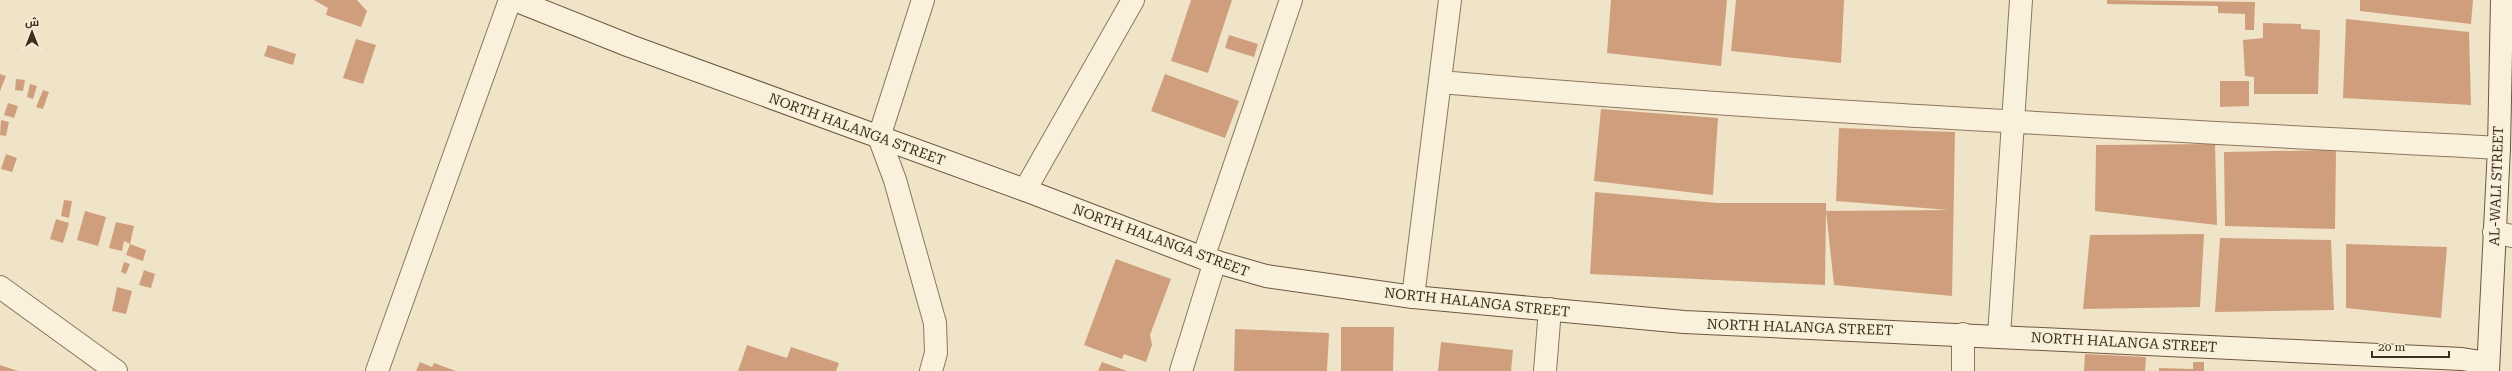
<svg xmlns="http://www.w3.org/2000/svg" width="2512" height="371" font-family="'Roboto Serif',Cairo,serif">
  <style>
    .building { fill: #cf9f7d }
    .lines { fill: none; stroke-linecap: round; stroke-linejoin: round }
    .street-casing { stroke: #8d765c; stroke-width: 24 }
    .secondary-casing { stroke: #6f573f; stroke-width: 24 }
    .street { stroke: #faf1dc; stroke-width: 22 }
    .secondary { stroke: #faf1dc; stroke-width: 22 }
    .labels { text-anchor: middle; dominant-baseline: central; stroke-width: 3; stroke-linejoin: round; paint-order: stroke }
    .street-label { font-size: 14px; fill: #3d2e20; stroke: #f7eed8 }
  </style>
  <rect width="100%" height="100%" fill="#f0e4c8"/>
  <path class="building" d="M314,0H357L367,11L361,27L326,15L328,8Z
    M1191,0H1232L1208,73L1171,61Z
    M1611,0H1727L1721,66L1607,53Z
    M1736,0H1844L1841,63L1731,51Z
    M2107,0L2255,2L2254,30H2245V14L2218,13V6L2107,4Z
    M2360,0H2473L2471,24L2360,11Z
    M2346,19L2469,32L2471,105L2343,98Z
    M2263,23L2301,24V29L2320,30L2318,94H2254V77L2245,76L2243,40L2263,38Z
    M1229,35L1258,44L1254,57L1225,48Z
    M356,39L376,45L363,84L343,78Z
    M268,45L296,54L293,65L264,56Z
    M0,74L6,76L0,91Z
    M1165,74L1239,101L1225,138L1151,111Z
    M16,79L25,80L23,91L15,90Z
    M2220,81H2249V106L2220,107Z
    M30,84L37,86L33,99L27,97Z
    M43,90L49,92L43,109L36,107Z
    M8,103L18,106L14,118L4,115Z
    M1601,109L1718,118L1713,195L1594,181Z
    M1,120L9,122L6,136L0,135Z
    M1839,128L1955,132L1952,296L1834,285L1826,211L1825,285L1590,274L1595,192L1717,203H1826V211L1949,210L1836,201Z
    M2215,144L2217,225L2095,211L2096,145Z
    M2336,150L2335,229L2225,226L2224,152Z
    M6,154L17,158L12,172L1,169Z
    M64,200L72,201L69,218L61,216Z
    M85,211L106,217L98,246L77,240Z
    M56,219L69,223L63,243L50,239Z
    M116,222L134,226L130,244L124,241L122,251L109,248Z
    M2204,234L2200,307L2083,309L2090,235Z
    M2220,238L2331,240L2334,310L2215,312Z
    M130,244L146,250L143,261L126,255Z
    M2346,244L2447,247L2441,318L2346,308Z
    M1116,259L1171,279L1150,335L1152,345L1146,362L1124,354L1122,359L1084,345Z
    M124,262L130,264L126,274L121,272Z
    M144,270L155,274L151,288L139,285Z
    M117,287L132,291L126,314L112,311Z
    M1341,327H1394L1393,371H1341Z
    M1235,329L1329,333L1327,371H1234Z
    M1441,342L1513,350L1511,371H1438Z
    M747,345L787,358L791,347L839,363L836,371H738Z
    M2085,354L2146,357L2145,371H2084Z
    M420,362L432,367L434,363L456,371H416Z
    M1102,362L1127,371H1098Z
    M2193,362H2204V371H2159V368L2193,369Z
    M0,365L18,371H0Z"/>
  <g class="lines">
    <g class="street-casing">
      <path id="street" d="M923,0L879,137L895,180L935,323L936,353L931,371
        M1440,82C1792,112 2146,129 2499,148
        M1025,190L1133,0
        M2494,232L2512,236
        M1203,258L1291,0
        M0,287L116,371
        M1413,297L1450,0
        M1963,334V371
        M1999,336L2021,0
        M377,371L510,0
        M1181,371L1215,261
        M1545,371L1550,309"/>
    </g>
    <g class="secondary-casing">
      <path id="secondary" d="M515,0L630,46L1025,190L1203,258L1266,276L1413,297L1684,322L2462,359L2488,363
        M2488,371L2499,148L2502,0"/>
    </g>
    <use href="#street" class="street"/>
    <use href="#secondary" class="secondary"/>
  </g>
  <g class="labels">
    <g class="street-label">
      <text transform="translate(857 129) rotate(20)">NORTH HALANGA STREET</text>
      <text transform="translate(2496 186) rotate(-88)">AL-WALI STREET</text>
      <text transform="translate(1161 240) rotate(20)">NORTH HALANGA STREET</text>
      <text transform="translate(1477 302) rotate(6)">NORTH HALANGA STREET</text>
      <text transform="translate(1800 327) rotate(2)">NORTH HALANGA STREET</text>
      <text transform="translate(2124 342) rotate(3)">NORTH HALANGA STREET</text>
    </g>
  </g>
  <g transform="translate(32 32)" stroke="#f7eed8" stroke-width="3" paint-order="stroke">
  <path d="M0-3L7 15L0 10L-7 15Z" fill="#3d2e20"/>
  <text y="-6" font-size="11" font-weight="bold" text-anchor="middle" fill="#3d2e20">ش</text>
  </g>
  <path d="M2372 351v6h77v-6" fill="none" stroke="#3d2e20" stroke-width="2"/>
  <text x="2378" y="351" font-size="12" fill="#3d2e20" stroke="#f7eed8" stroke-width="3" paint-order="stroke">20 m</text>
</svg>
